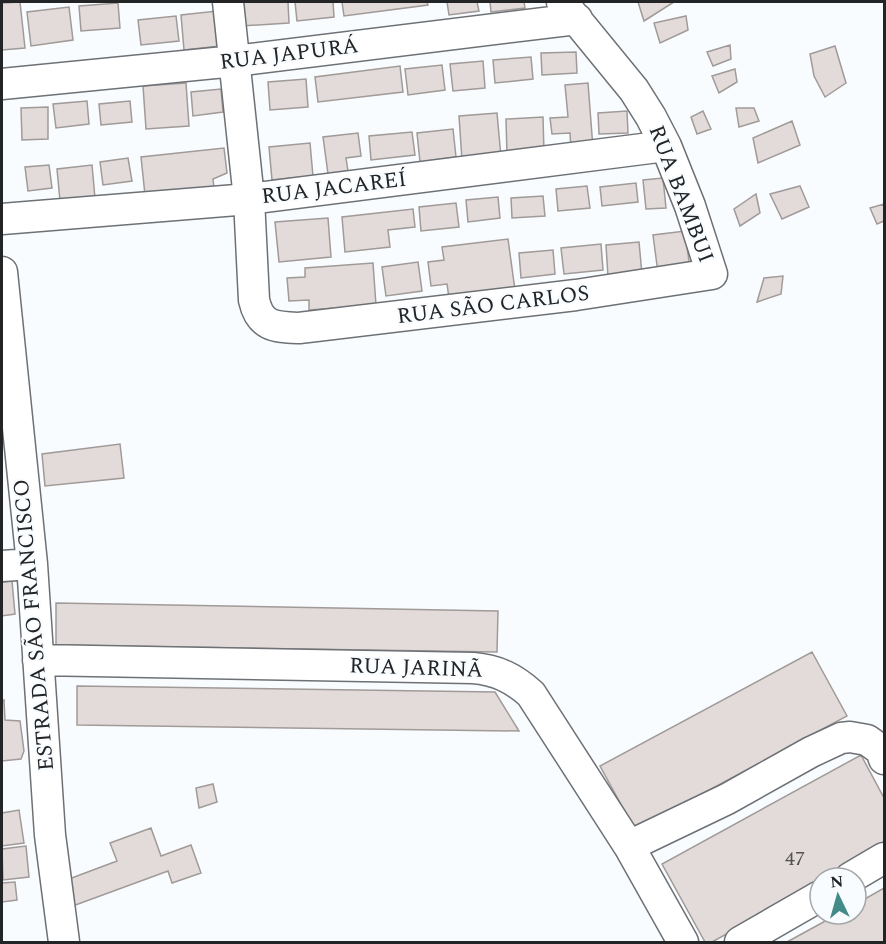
<svg xmlns="http://www.w3.org/2000/svg" width="886" height="944" font-family="Spectral,serif">
  <style>
    .building { fill: #e2dbd9; stroke: #a09a98; stroke-width: 1.5 }
    .lines { fill: none; stroke-linecap: round; stroke-linejoin: round }
    .minor-casing { stroke: #6d7175; stroke-width: 33 }
    .minor { stroke: #fff; stroke-width: 30 }
    .labels { text-anchor: middle; dominant-baseline: central; stroke-width: 4.5; stroke-linejoin: round; paint-order: stroke }
    .number-label { font-size: 20px; fill: #525252 }
    .street-label { font-size: 22px; fill: #222425; stroke: #f9fcff }
  </style>
  <rect width="100%" height="100%" fill="#f9fcff"/>
  <path class="building" d="M20,2L25,48L2,50V3Z
    M239,2H288L289,23L241,26Z
    M295,2H333L334,17L297,21Z
    M342,2H427L428,5L344,16Z
    M447,2H477L479,11L449,15Z
    M490,2H524L525,8L491,12Z
    M638,2H674L644,21Z
    M118,3L120,28L81,31L79,6Z
    M69,7L73,40L31,46L27,12Z
    M217,11L220,46L184,50L181,15Z
    M176,16L179,41L141,45L138,20Z
    M686,16L688,30L660,43L654,23Z
    M730,45L731,59L713,66L707,52Z
    M835,46L846,83L825,97L814,76L810,54Z
    M576,52L577,73L542,75L541,53Z
    M531,57L533,79L495,83L493,60Z
    M483,61L485,88L453,91L450,64Z
    M442,65L445,90L408,95L405,69Z
    M400,66L403,92L318,102L315,77Z
    M735,69L737,82L719,93L712,76Z
    M306,79L308,107L270,110L268,82Z
    M186,83L189,126L146,129L143,86Z
    M588,83L593,148L571,150L570,133L552,134L550,118L568,117L565,85Z
    M221,89L223,112L193,116L191,92Z
    M87,101L89,124L56,128L53,104Z
    M130,101L132,122L101,125L99,104Z
    M48,107V139L22,140L21,108Z
    M736,108H754L759,121L739,127Z
    M627,111L628,133L599,134L598,113Z
    M703,111L711,129L697,134L691,117Z
    M497,113L501,157L462,160L459,116Z
    M543,117L544,153L507,155L506,119Z
    M792,121L800,145L758,163L753,138Z
    M453,129L456,157L420,162L417,133Z
    M412,132L415,155L371,160L369,136Z
    M358,133L361,156L346,158L348,171L328,174L323,137Z
    M310,143L313,176L272,180L269,147Z
    M224,148L227,173L213,179L214,188L145,195L141,157Z
    M128,158L132,181L103,185L100,162Z
    M49,165L52,188L28,191L25,167Z
    M92,165L95,198L60,201L57,169Z
    M663,178L666,208L646,209L643,180Z
    M636,183L638,202L602,206L600,187Z
    M587,186L590,208L558,211L556,189Z
    M800,186L809,207L782,219L770,194Z
    M756,194L760,213L740,226L734,209Z
    M543,196L545,216L512,218L511,198Z
    M498,197L500,218L468,222L466,200Z
    M456,203L459,227L421,231L419,207Z
    M884,204V221L877,224L870,208Z
    M413,209L415,227L388,230L390,247L345,252L342,217Z
    M328,218L331,257L279,262L275,222Z
    M685,231L690,269L658,273L653,235Z
    M508,239L515,290L449,298L447,284L431,286L428,262L444,260L442,247Z
    M639,242L642,274L608,277L606,245Z
    M601,244L603,270L564,274L561,248Z
    M553,250L555,274L521,278L519,253Z
    M418,262L422,291L386,296L382,267Z
    M373,263L376,305L309,310V300L289,301L287,278L305,277V268Z
    M783,276L781,294L757,302L764,278Z
    M120,444L124,478L45,486L42,454Z
    M12,581L15,614L2,616V582Z
    M56,603L498,611L497,652L56,645Z
    M812,652L847,716L635,830L600,766Z
    M77,686L495,692L519,731L77,725Z
    M4,700L5,720L20,721L24,751L21,759L2,761V701Z
    M861,755L884,798V848L829,878H820V883L712,942H705L662,864Z
    M213,784L217,802L199,808L196,788Z
    M19,810L24,843L2,846V813Z
    M151,828L161,856L191,845L201,873L172,883L168,871L70,907L61,882L117,861L110,843Z
    M26,846L29,877L3,880L2,849Z
    M15,882L17,900L2,902V883Z
    M884,888V942H787L838,914H856V904Z"/>
  <g class="lines">
    <g class="minor-casing">
      <path id="minor" d="M228,2L249,199L254,300C260,327 275,327 299,328L576,295L712,274L690,206L666,146L651,117L634,90L562,2
        M2,84L235,61L577,19
        M2,219L249,199L666,146
        M2,272L32,564L50,835L64,942
        M2,566L32,564
        M38,660L473,668C497,670 513,678 531,694L629,846L683,942
        M629,846L727,799L811,752L841,738L850,737L867,740L881,750L884,759
        M850,878L884,858
        M740,942L820,896"/>
    </g>
    <use href="#minor" class="minor"/>
  </g>
  <g class="labels">
    <g class="number-label">
      <text x="795" y="859">47</text>
    </g>
    <g class="street-label">
      <text transform="translate(289 54) rotate(-7)">RUA JAPURÁ</text>
      <text transform="translate(334 188) rotate(-7)">RUA JACAREÍ</text>
      <text transform="translate(681 194) rotate(69)">RUA BAMBUI</text>
      <text transform="translate(493 305) rotate(-7)">RUA SÃO CARLOS</text>
      <text transform="translate(34 625) rotate(-95)">ESTRADA SÃO FRANCISCO</text>
      <text transform="translate(416 668) rotate(2)">RUA JARINÃ</text>
    </g>
  </g>
  <rect width="886" height="944" fill="none" stroke="#222425" stroke-width="6"/>
  <g transform="translate(838 896) rotate(355)"><circle r="28" fill="#f9fcff" stroke="#a3a6a8" stroke-width="1.5"/>
  <path d="M0-4.5L10 22L0 15L-10 22Z" fill="#438b89"/>
  <text y="-9" font-size="16" font-weight="bold" text-anchor="middle" fill="#222425">N</text>
  </g>
</svg>
